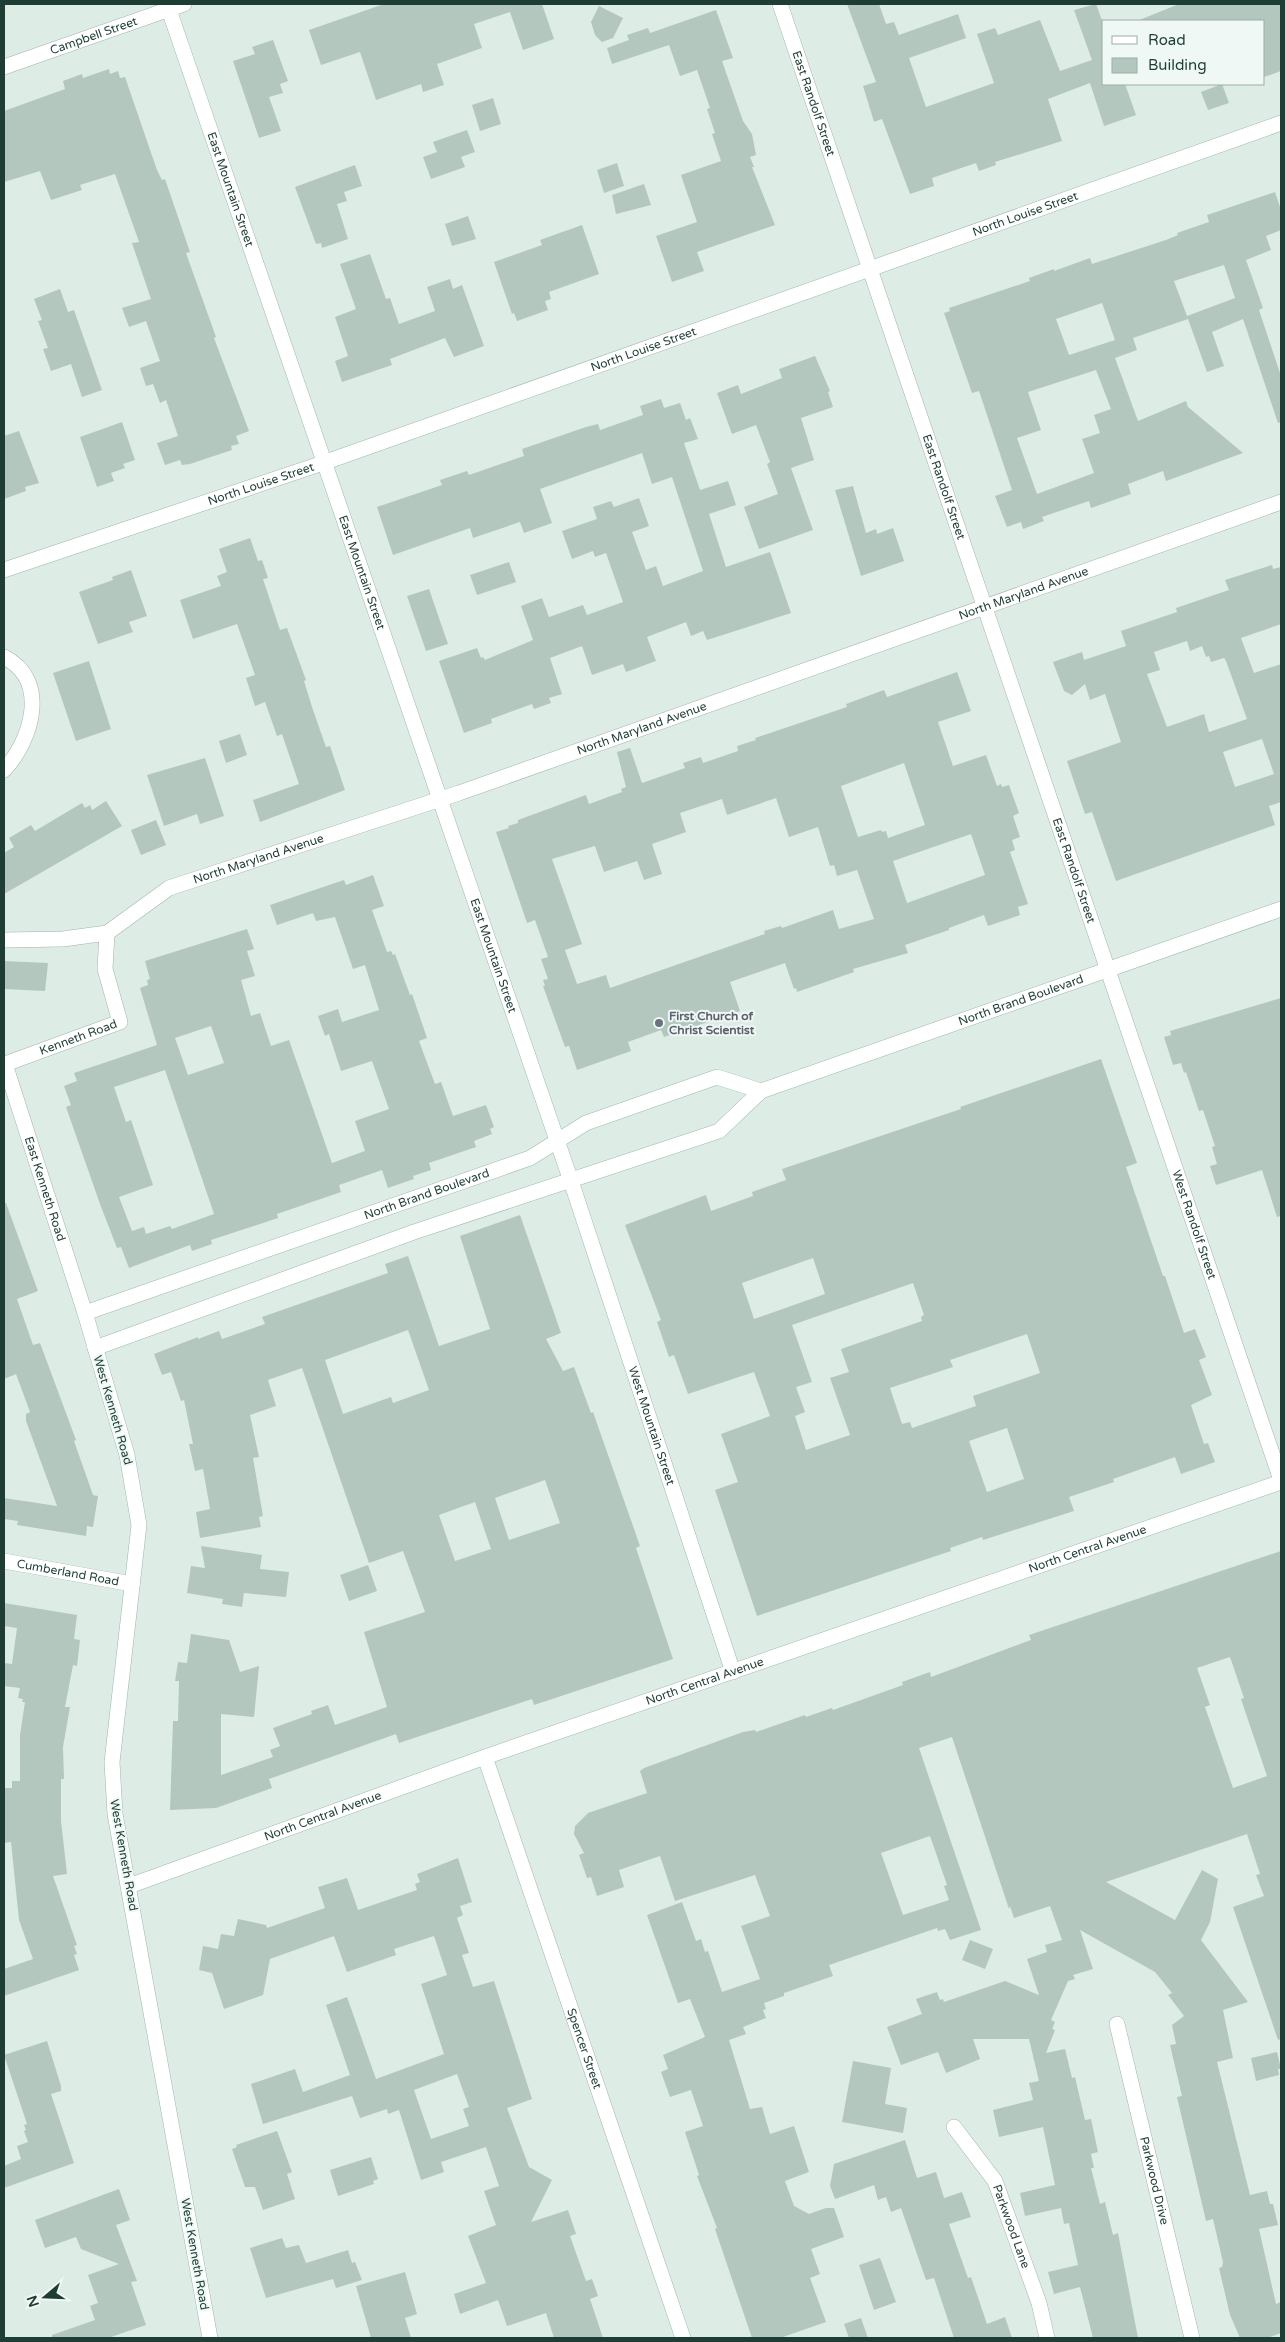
<svg xmlns="http://www.w3.org/2000/svg" width="1285" height="2342" font-family="'Varela Round',sans-serif">
  <style>
    .building { fill: #b3c7bf; fill-rule: evenodd }
    .lines { fill: none; stroke-linecap: round; stroke-linejoin: round }
    .street-casing { stroke: #a1b4ad; stroke-width: 16 }
    .secondary-casing { stroke: #9cb9ae; stroke-width: 16 }
    .street { stroke: #fff; stroke-width: 15 }
    .secondary { stroke: #fff; stroke-width: 15 }
    .worship-dot { fill: #6b7280; stroke: #eff8f4; stroke-width: 2 }
    .labels { text-anchor: middle; dominant-baseline: central; stroke-width: 4; stroke-linejoin: round; paint-order: stroke }
    .street-label { font-size: 12px; fill: #1e3d35; stroke: #eff8f4 }
    .worship-label { font-size: 12px; font-weight: bold; fill: #5b616d; stroke: #eff8f4; text-anchor: start }
  </style>
  <rect width="100%" height="100%" fill="#deece6"/>
  <path class="building" d="M384,4H542L554,39L523,50L510,12L474,24L482,48L437,64L444,85L423,92L421,84L376,100L360,52L321,65L309,30Z
    M847,4H879L886,24L894,22L899,35L958,14L966,38L909,58L926,107L994,83L977,34L995,28L998,35L1040,20L1060,71L1092,60L1074,10L1096,4L1104,26V84H1125L1136,115L1104,126L1090,83L1048,99L1062,141L995,162L996,165L979,171L976,163L932,178L934,186L910,194L882,119L874,122L867,99L863,86L876,82Z
    M1179,4H1281V71L1264,77V21H1137Z
    M599,6L623,18L613,38L602,42L595,35L591,22Z
    M716,10L733,58L722,61L743,121L752,134L756,155L750,157L754,167H752L775,225L697,252L704,271L672,282L656,236L697,222L681,175L721,161L712,134L715,133L707,109L710,108L697,70L680,76L669,45L612,64L607,48L629,40L627,35L648,28L650,33Z
    M273,40L288,81L280,84L283,93L269,97L281,131L259,138L233,61L255,54L252,47Z
    M109,69L110,74L118,71L120,78L125,77L157,170L162,180L165,179L190,252L186,253L216,337L214,338L249,431L236,436L239,444L231,446L232,450L190,464L182,465L180,460L165,465L157,443L178,436L166,400L160,403L153,384L146,386L140,368L160,361L146,321L129,327L122,308L151,299L132,243L139,242L115,174L80,185L82,190L51,200L40,171L4,182V111L65,89L63,81L82,74L83,78Z
    M1222,84L1229,103L1208,110L1201,92Z
    M493,98L501,124L480,131L472,105Z
    M467,130L475,152L461,157L465,167L431,179L423,157L437,152L433,142Z
    M617,163L624,186L604,193L597,170Z
    M355,165L362,186L344,192L347,201L337,204L348,239L322,248L321,243L316,244L295,187Z
    M644,184L651,205L616,214L612,195Z
    M1275,192L1281,210V230L1266,236L1271,250L1246,260L1263,308L1259,310L1281,376V422L1278,423L1243,319L1212,332L1224,366L1207,372L1188,319L1133,338L1137,350L1115,358L1138,421L1186,401L1188,407L1243,453L1166,481L1163,471L1128,484L1131,494L1091,508L1089,501L1042,517L1044,521L1023,529L1021,522L1007,527L995,496L1012,490L979,391L972,393L944,313L950,311L949,308L1030,281L1029,278L1054,269V271L1090,258L1092,264L1166,240L1178,235L1177,233L1209,222L1207,215ZM1224,265L1235,298L1187,316L1174,281ZM1102,303L1115,340L1069,355L1056,319ZM1096,370L1111,409L1094,415L1100,433L1082,439L1094,473L1037,494L1017,438L1041,430L1028,392Z
    M468,216L476,239L452,246L445,224Z
    M582,225L599,274L549,292L551,299L545,301L548,310L517,321L514,313L512,314L494,262L542,245L540,240Z
    M370,254L386,299L390,298L399,324L435,311L427,287L450,279L453,289L462,285L484,346L454,357L445,338L390,359L392,365L342,382L335,361L348,356L335,317L356,309L340,264Z
    M60,289L68,312L74,310L102,390L82,397L71,364L51,371L43,349L48,348L38,321L42,320L34,299Z
    M815,356L830,391L828,392L833,407L801,418L814,460L791,468L813,530L759,549L744,507L778,494L767,464L770,462L756,425L732,434L717,393L738,385L741,394L782,378L779,369Z
    M661,399L664,408L680,403L686,420L690,418L698,439L684,443L700,490L728,481L736,505L709,514L726,567L770,552L791,613L707,640L703,631L691,636L686,622L647,637L656,661L626,672L623,664L592,675L582,646L550,658L562,694L549,698L551,703L534,709L532,704L491,719L492,723L464,733L439,661L477,648L481,658L483,657L485,660L533,640L521,606L542,598L549,617L583,605L587,615L623,602L606,553L595,557L593,551L572,559L562,531L597,519L593,507L611,501L614,507L639,498L649,526L632,532L646,570L656,566L663,586L703,571L672,477L652,484L642,453L540,489L552,523L524,533L520,522L473,538L470,528L393,555L377,507L442,485L440,480L467,471L469,475L524,456L522,449L586,427L598,424L600,430L643,415L640,406Z
    M122,422L135,460L123,464L125,468L111,473L114,481L97,487L80,437Z
    M19,431L39,483L25,487L26,491L4,499V436Z
    M853,486L866,533L876,529L877,534L893,528L904,561L861,576L835,490Z
    M250,538L258,561L262,560L268,578L263,579L280,630L287,628L306,680L304,681L313,710L326,747L330,746L345,790L260,822L253,800L299,784L282,734L277,736L265,702L255,706L246,678L255,675L237,624L193,639L180,600L221,586L217,576L227,572L219,549Z
    M509,562L516,582L477,595L470,575Z
    M1272,565L1273,569L1281,567V624L1241,638L1254,673L1281,664V802L1269,806L1275,825L1116,881L1092,812L1085,814L1067,761L1121,742L1105,694L1090,700L1085,684L1072,695L1064,691L1053,662L1082,652L1084,660L1126,646L1121,631L1177,612L1176,608L1229,590L1225,580ZM1187,641L1190,651L1202,646L1206,657L1209,656L1211,662L1224,658L1226,661L1247,719L1209,732L1204,714L1167,727L1147,674L1160,670L1154,652ZM1262,739L1274,774L1235,787L1223,752Z
    M131,570L147,616L129,622L133,632L98,644L79,592L113,580L112,577Z
    M429,589L448,644L426,651L407,596Z
    M89,661L111,729L76,741L53,673Z
    M957,672L971,711L938,722L953,766L986,755L997,786L1001,784L1002,787L1009,785L1019,813L1013,816L1020,837L1012,840L1015,850L1010,852L1028,904L1018,907L1020,915L988,926L984,915L949,928V930L905,945L908,953L853,969L854,972L797,992L796,988L794,989L785,963L730,982L740,1011L664,1037L661,1030L628,1042L631,1051L577,1070L569,1046L565,1047L543,986H545L543,980L548,979L541,959L548,957L535,920L527,923L496,832L509,828L508,826L518,823V820L586,795L589,804L622,792L621,789L626,787L617,752L630,748L642,783L685,768L683,763L701,757L703,763L738,751L737,746L756,740L755,738L847,707L846,704L884,690L887,697ZM904,763L925,825L888,838L886,831L882,832L881,830L858,837L841,786ZM776,798L789,837L818,827L830,866L834,865L837,876L857,870L874,919L839,929L833,910L782,928L781,926L764,931L765,934L610,988L606,975L577,984L565,950L582,944L552,859L595,846L604,872L637,861L644,880L662,874L652,844L686,832L680,813L722,799L727,815ZM971,834L985,875L907,903L893,861Z
    M240,734L247,755L226,763L219,741Z
    M205,758L224,816L200,824L197,814L164,826L147,775Z
    M106,801L122,826L4,894V853L14,847L9,838L31,825L35,831L82,803L85,808L90,805L92,810Z
    M156,820L166,845L141,855L131,830Z
    M373,875L384,906L372,910L387,952L391,951L393,955L395,954L410,995L412,994L427,1038L419,1041L435,1084L441,1082L453,1116L486,1105L494,1127L490,1129L492,1134L474,1141L476,1147L429,1163L431,1170L413,1176L414,1179L388,1188L382,1170L339,1185L341,1192L277,1214L278,1218L211,1240L212,1244L192,1251L190,1245L129,1268L121,1247L117,1248L100,1204L66,1107L71,1105L64,1086L77,1081L74,1073L157,1045L140,988L148,985L147,980L150,979L145,961L247,929L254,949L247,951L255,976L241,980L251,1016L260,1013L271,1046L289,1040L332,1163L365,1151L355,1121L389,1109L372,1061L341,1071L329,1034L325,1036L318,1016L338,1009L342,1022L379,1010L365,965L353,969L335,917L316,921L313,913L277,925L270,905L344,880L346,885ZM211,1026L224,1063L188,1075L175,1038ZM165,1070L214,1214L172,1229L170,1226L146,1234L144,1227L132,1231L119,1197L153,1185L131,1120L126,1122L114,1087Z
    M4,961L48,963L45,991L4,989Z
    M1281,998V1216L1277,1217L1262,1170L1216,1185L1210,1166L1217,1164L1212,1147L1215,1146L1203,1110L1199,1111L1186,1072L1184,1073L1181,1063L1173,1065L1164,1037L1171,1035L1170,1031Z
    M1101,1059L1137,1163L1126,1167L1163,1276H1165L1184,1333L1195,1329L1206,1357L1199,1360L1212,1395L1191,1405L1204,1444L1208,1443L1215,1462L1181,1474L1175,1457L1113,1479L1114,1482L1069,1497L1074,1511L983,1540L982,1537L950,1548L951,1551L757,1616L715,1490L738,1482L721,1434L770,1416L754,1372L688,1394L674,1355L669,1357L657,1322L661,1320L625,1225L706,1195L711,1211L753,1196L752,1192L786,1180L782,1169L961,1109L960,1107ZM813,1258L825,1294L754,1319L742,1283ZM913,1283L924,1315L921,1317L922,1321L841,1349L849,1372L830,1378L850,1435L806,1450L795,1416L805,1412L796,1387L812,1382L792,1325ZM1027,1334L1040,1373L973,1396L976,1406L912,1428L910,1422L902,1424L890,1388L953,1367L950,1360ZM1007,1428L1024,1479L987,1492L969,1441Z
    M4,1203H6L38,1291L17,1299L33,1345L40,1343L76,1440L74,1441L93,1495L98,1496L93,1527L87,1526L86,1536L17,1525L18,1521L4,1519V1498L57,1506L26,1421V1414L30,1412L16,1374L4,1379Z
    M520,1215L561,1333L546,1339L563,1371L574,1367L591,1413L593,1412L640,1546L636,1548L673,1659L534,1705L532,1699L399,1743L396,1734L269,1779L272,1788L216,1808L170,1810L173,1721H178L179,1681H175L178,1662L187,1663L191,1634L229,1640L240,1672L259,1666L254,1717L221,1714V1775L273,1757L270,1750L280,1746L273,1728L312,1714L311,1711L328,1705L335,1725L387,1707L364,1632L425,1612L403,1551L369,1563L302,1368L268,1380L276,1406L250,1415L259,1457L253,1458L263,1516L259,1517L261,1527L200,1538L196,1512L210,1509L203,1469L195,1471L189,1444H193L184,1400L181,1401L171,1372L162,1375L154,1354L198,1337V1339L219,1331L222,1339L265,1324L262,1317L388,1273L385,1264L408,1256L439,1346L490,1329L460,1236ZM408,1330L429,1390L393,1403L391,1397L343,1414L325,1360ZM545,1480L560,1523L509,1540L495,1498ZM475,1502L491,1549L455,1561L439,1515Z
    M201,1546L262,1555L260,1569L289,1572L286,1597L244,1593L242,1607L222,1604L223,1599L187,1593L191,1566L205,1568Z
    M1281,1551V2039L1278,2040L1233,1907L1264,1896L1256,1875L1260,1874L1247,1834L1106,1882L1175,1920L1202,1870L1218,1879L1210,1922L1201,1940L1248,2002L1223,2010L1233,2058L1217,2062L1250,2195L1267,2191L1270,2204H1273L1278,2225L1259,2229L1276,2304L1281,2302V2333L1267,2338H1240L1230,2315L1219,2268L1222,2267L1223,2262L1213,2219L1206,2221L1177,2097L1182,2096L1170,2045L1176,2044L1172,2025L1184,2016L1168,1995L1172,1993L1155,1972L1080,1930L1093,1969L1073,1975L1075,1979L1068,1981L1051,2020L1055,2022L1052,2029L1055,2030L1046,2053L1065,2049L1072,2078L1075,2077L1085,2120L1091,2119L1098,2152L1091,2154L1094,2168H1091L1100,2204L1105,2202L1113,2235L1118,2233L1138,2338H1093L1080,2287L1054,2294L1048,2272L1078,2265L1069,2223L1064,2224L1061,2208L1025,2216L1020,2193L1055,2185L1043,2127L999,2137L993,2110L1033,2100L1029,2083L1039,2081L1029,2039H973L980,2059L946,2073L938,2052L901,2065L887,2027L922,2014L916,1999L937,1992L940,2000L943,1999L944,2002L1005,1981L1039,1995L1027,1959L1047,1952L1045,1945L1062,1940L1050,1906L1014,1918L1010,1906L1009,1909L952,1737L919,1748L981,1930L950,1940L945,1929L938,1931L937,1928L829,1965L833,1976L784,1993V1996L764,2003L766,2009L763,2010L766,2018L743,2027L746,2034L729,2040L750,2109L762,2107L770,2134L794,2126L809,2172L785,2181L794,2206L809,2214L826,2208H834L844,2237L811,2249L820,2274L810,2278L826,2322L780,2338H752L715,2229L717,2228L697,2176L699,2175L685,2132L703,2126L691,2090L670,2097L661,2072L668,2069L663,2055L705,2037L690,1999L678,2003L647,1915L682,1902L696,1941L701,1939L705,1952L708,1951L722,1992L760,1979L741,1926L770,1916L755,1875L675,1901L660,1856L619,1870L624,1887L597,1896L591,1877L587,1878L579,1855L584,1853L574,1834L575,1826L588,1813L647,1793L640,1771L644,1768L743,1732L755,1730L756,1732L805,1715L806,1717L832,1708L833,1710L903,1685L902,1682L930,1672L931,1677L1031,1640L1029,1635ZM1230,1657L1244,1698L1241,1699L1267,1776L1233,1788L1205,1707L1210,1705L1197,1668ZM930,1836L947,1885L944,1886L949,1900L903,1915L881,1853Z
    M368,1565L377,1591L349,1601L340,1575Z
    M4,1603L77,1615L74,1639L80,1640L77,1666L73,1665L65,1707H70L63,1747L64,1779H61V1821L67,1874L53,1876L77,1945L74,1946L77,1954L74,1955L79,1970L4,1996V1969L33,1959L19,1920L11,1842L4,1843V1788H12V1781H20V1735L25,1702H22L23,1699L18,1698L20,1688L4,1686V1663L12,1664L17,1628L4,1626Z
    M458,1858L472,1902L460,1906L463,1915L457,1918L469,1953L462,1955L473,1987L494,1981L532,2099L507,2108L529,2167L552,2180L531,2222L568,2210L576,2234L570,2236L586,2281L592,2279L598,2296L590,2299L603,2338H554L546,2313L507,2326L498,2300L460,2314L454,2294L486,2283L468,2236L496,2225L484,2191L499,2186L486,2147L441,2162L444,2172L421,2180L399,2110L388,2114L387,2109L360,2118L352,2096L263,2124L251,2084L295,2069L303,2092L350,2075L326,2005L347,1997L376,2079L444,2054L421,1984L447,1975L434,1936L394,1949L396,1955L347,1972L334,1936L270,1959L263,1995L224,2009L212,1973L199,1970L203,1946L218,1949L221,1934L234,1936L238,1919L266,1925L267,1928L325,1908L318,1887L347,1878L358,1910L417,1890L415,1884L420,1882L417,1874ZM457,2074L469,2107L463,2109L469,2126L431,2139L414,2090Z
    M970,1940L993,1949L985,1969L962,1960Z
    M47,2041L61,2086V2091L51,2094L74,2163L4,2188V2166L21,2159L17,2146L28,2142L24,2131L26,2130L24,2125L27,2124L4,2055Z
    M1277,2052L1281,2069H1278L1279,2075L1256,2081L1251,2058Z
    M853,2061L891,2068L885,2104L907,2108L903,2133L842,2122Z
    M277,2131L292,2172L287,2174L295,2199L263,2210L255,2187H245L232,2149L237,2147L236,2145Z
    M905,2140L917,2178L936,2172L944,2198L962,2192L971,2217L949,2224L968,2278L971,2277L987,2324L1005,2317L1012,2338H954L934,2278L926,2280L901,2208L891,2212L886,2197L878,2200L874,2185L835,2199L830,2186L834,2164Z
    M371,2157L378,2179L373,2181L374,2184L338,2196L330,2170Z
    M119,2189L130,2220L116,2225L137,2281L131,2282L146,2325L108,2338H52V2335L95,2320L90,2306L98,2303L88,2275L119,2264L81,2249L76,2237L45,2248L35,2220Z
    M282,2238L286,2248L299,2245L306,2263L348,2250L352,2263L355,2262L362,2280L336,2288L333,2279L266,2298L250,2248Z
    M880,2258L896,2302L874,2310L859,2265Z
    M405,2272L417,2314L405,2318L411,2338H371L356,2286Z
    M861,2318L868,2338H849L844,2324Z"/>
  <g class="lines">
    <g class="street-casing">
      <g id="street">
        <path id="s1" d="M780,4L1281,1480"/>
        <path id="s2" d="M4,67L184,4"/>
        <path id="s3" d="M4,570L323,463"/>
        <path d="M4,657C50,680 32,740 4,770"/>
        <path id="s4" d="M4,940L63,939L107,933L169,888L459,793L1281,502"/>
        <path id="s5" d="M5,1064L85,1313"/>
        <path id="s6" d="M5,1064L120,1022L105,969L107,933"/>
        <path id="s7" d="M4,1561L132,1584"/>
        <path id="s8" d="M485,1757L683,2338"/>
        <path id="s9" d="M1117,2024L1192,2338"/>
        <path id="s10" d="M954,2127L995,2181L1039,2303L1047,2338"/>
      </g>
    </g>
    <g class="secondary-casing">
      <g id="secondary">
        <path id="s11" d="M167,4L571,1181L733,1672"/>
        <path id="s12" d="M323,463L1281,123"/>
        <path id="s13" d="M95,1348L414,1232L719,1131L761,1091L1281,909"/>
        <path id="s14" d="M129,1886L485,1757L1281,1482"/>
        <path id="s15" d="M210,2338L115,1814L112,1762L139,1525L127,1455L85,1313L530,1158L586,1123L717,1077L761,1091"/>
      </g>
    </g>
    <use href="#street" class="street"/>
    <use href="#secondary" class="secondary"/>
  </g>
  <circle class="worship-dot" cx="659" cy="1023" r="5"/>
  <g class="labels">
    <g class="street-label">
      <text stroke="none"><textPath href="#s2" startOffset="95">Campbell Street</textPath></text>
      <text stroke="none"><textPath href="#s1" startOffset="105">East Randolf Street</textPath></text>
      <text stroke="none"><textPath href="#s11" startOffset="196">East Mountain Street</textPath></text>
      <text stroke="none"><textPath href="#s12" startOffset="745">North Louise Street</textPath></text>
      <text stroke="none"><textPath href="#s12" startOffset="340">North Louise Street</textPath></text>
      <text stroke="none"><textPath href="#s3" startOffset="271">North Louise Street</textPath></text>
      <text stroke="none"><textPath href="#s1" startOffset="510">East Randolf Street</textPath></text>
      <text stroke="none"><textPath href="#s11" startOffset="601">East Mountain Street</textPath></text>
      <text stroke="none"><textPath href="#s4" startOffset="1084">North Maryland Avenue</textPath></text>
      <text stroke="none"><textPath href="#s4" startOffset="679">North Maryland Avenue</textPath></text>
      <text stroke="none"><textPath href="#s4" startOffset="274">North Maryland Avenue</textPath></text>
      <text stroke="none"><textPath href="#s1" startOffset="915">East Randolf Street</textPath></text>
      <text stroke="none"><textPath href="#s11" startOffset="1006">East Mountain Street</textPath></text>
      <text stroke="none"><textPath href="#s13" startOffset="994">North Brand Boulevard</textPath></text>
      <text stroke="none"><textPath href="#s6" startOffset="78">Kenneth Road</textPath></text>
      <text stroke="none"><textPath href="#s5" startOffset="131">East Kenneth Road</textPath></text>
      <text stroke="none"><textPath href="#s15" startOffset="1404">North Brand Boulevard</textPath></text>
      <text stroke="none"><textPath href="#s1" startOffset="1289">West Randolf Street</textPath></text>
      <text transform="translate(113 1410) rotate(74)">West Kenneth Road</text>
      <text stroke="none"><textPath href="#s11" startOffset="1502">West Mountain Street</textPath></text>
      <text stroke="none"><textPath href="#s14" startOffset="1016">North Central Avenue</textPath></text>
      <text stroke="none"><textPath href="#s7" startOffset="65">Cumberland Road</textPath></text>
      <text stroke="none"><textPath href="#s14" startOffset="611">North Central Avenue</textPath></text>
      <text stroke="none"><textPath href="#s14" startOffset="206">North Central Avenue</textPath></text>
      <text transform="translate(124 1855) rotate(80)">West Kenneth Road</text>
      <text stroke="none"><textPath href="#s8" startOffset="308">Spencer Street</textPath></text>
      <text stroke="none"><textPath href="#s9" startOffset="161">Parkwood Drive</textPath></text>
      <text stroke="none"><textPath href="#s10" startOffset="116">Parkwood Lane</textPath></text>
      <text transform="translate(195 2254) rotate(80)">West Kenneth Road</text>
    </g>
    <g class="worship-label">
      <text x="669" y="1016">First Church of<tspan x="669" dy="14">Christ Scientist</tspan></text>
    </g>
  </g>
  <rect width="1285" height="2342" fill="none" stroke="#1e3d35" stroke-width="10"/>
  <rect x="1102" y="20" width="162" height="65" fill="#eff8f4" stroke="#9bada8"/>
  <rect x="1112" y="36" width="25" height="8" fill="#ffffff" stroke="#9bada8"/>
  <text x="1148" y="45" font-size="15" fill="#1e3d35">Road</text>
  <rect x="1112" y="58" width="25" height="15" fill="#b3c7bf" stroke="#9bada8"/>
  <text x="1148" y="70" font-size="15" fill="#1e3d35">Building</text>
  <g transform="translate(45 2297) rotate(251)" stroke="#eff8f4" stroke-width="4" paint-order="stroke">
  <path d="M0-4L9 19L0 12L-9 19Z" fill="#1e3d35"/>
  <text y="-8" font-size="14" font-weight="bold" text-anchor="middle" fill="#1e3d35">N</text>
  </g>
</svg>
